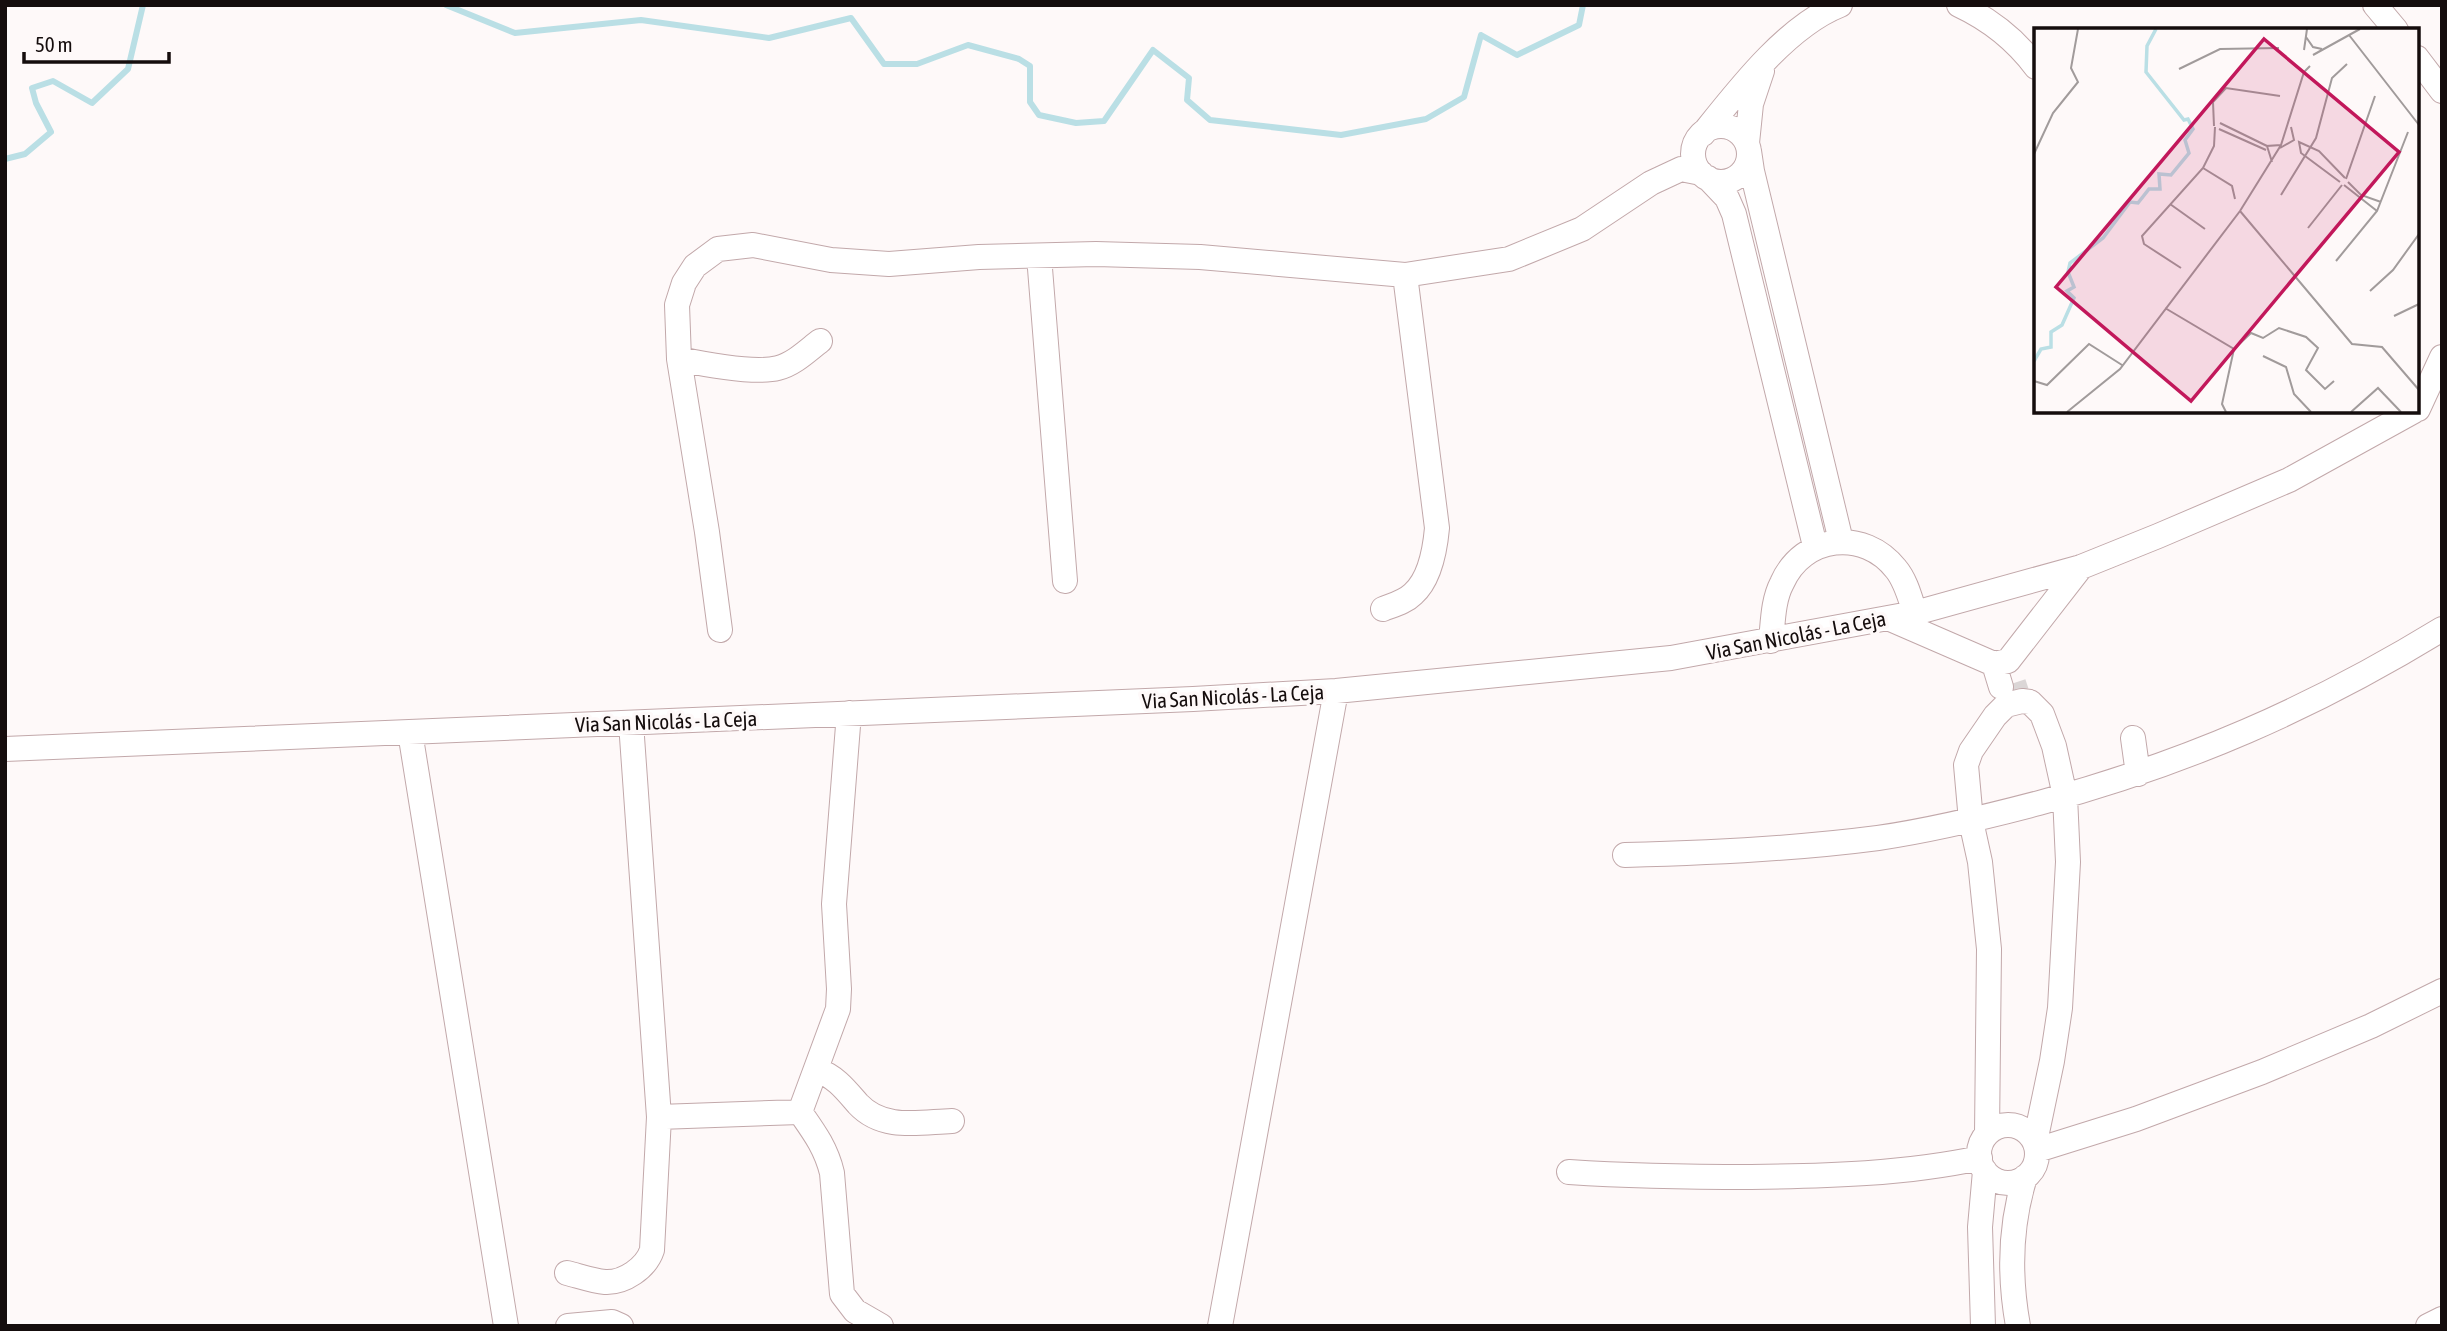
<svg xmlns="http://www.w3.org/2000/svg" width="2447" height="1331" font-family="'Asap Condensed',sans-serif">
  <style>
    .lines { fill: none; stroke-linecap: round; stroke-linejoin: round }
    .stream { stroke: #badfe5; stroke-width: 6 }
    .minor-tunnel { stroke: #dbd6d6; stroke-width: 24; stroke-dasharray: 24 12; stroke-linecap: butt }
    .minor-casing { stroke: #c2a8aa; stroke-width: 26 }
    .minor { stroke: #fff; stroke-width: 24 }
    .labels { text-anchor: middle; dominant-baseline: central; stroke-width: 7; stroke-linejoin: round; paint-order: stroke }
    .street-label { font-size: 21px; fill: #150d0d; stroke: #fef9f9 }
    .inset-river { fill: none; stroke: #badfe5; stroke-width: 3.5 }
    .inset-road { fill: none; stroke: #a19b9b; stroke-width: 2 }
    .view { fill: #c2185b; fill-opacity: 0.15; stroke: #c2185b; stroke-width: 3.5 }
    .inset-edge { fill: none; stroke: #150d0d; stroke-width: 3.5 }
  </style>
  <rect width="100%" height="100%" fill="#fef9f9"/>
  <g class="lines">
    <path class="stream" d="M446,5L515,33L641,20L769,38L851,18L884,64H917L968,45L1019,59L1030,66V102L1039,115L1076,123L1104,121L1153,50L1189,78L1187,100L1210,120L1341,135L1426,119L1464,97L1481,35L1517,55L1579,25L1583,5
      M5,159L25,154L51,132L36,103L32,88L53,81L92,103L128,69L143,5"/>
    <path class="minor-tunnel" d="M2014,683L2017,692"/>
    <g class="minor-casing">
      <path id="minor" d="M1959,5C1991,20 2015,39 2036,67
        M2375,5L2396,30
        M2417,58L2442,91
        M1693 154a28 28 0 1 1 56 0a28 28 0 1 1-56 0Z
        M1703,134C1738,90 1787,26 1840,5
        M1747,143L1751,104L1762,71
        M1749,151L1752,171L1841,541
        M1708,178L1727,198L1734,214L1815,546
        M1039,256L1065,581
        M679,359C703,364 755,374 778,368C794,364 807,351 820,341
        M2418,409L2442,357
        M1383,609C1393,605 1405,602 1413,594C1430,579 1435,550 1437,528L1405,275
        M1888,618L1994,664L2008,661L2081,567
        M720,630L707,532L679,359L677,305L684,283L695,266L718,249L753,245L831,260L889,264L979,257L1096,254L1200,257L1405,275L1509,259L1582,229L1651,183L1681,169L1701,173
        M1771,641C1773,621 1773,600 1782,583C1803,535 1864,528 1896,569C1906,581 1910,598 1915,613
        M1994,664L2001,687
        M849,713L834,904L839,989L838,1009L800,1112C814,1132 826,1148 832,1173L842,1294L855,1311L881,1326
        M410,732L506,1326
        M2133,738L2138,774
        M5,749L1193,699L1336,691L1671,658L1915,613L2081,567L2158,536L2289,480L2414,411
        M1625,855C1710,853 1794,849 1878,838C1933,830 1986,817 2039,803C2187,763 2311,709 2442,629
        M817,1070C836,1077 845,1089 858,1104C883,1131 920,1122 952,1121
        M659,1117L800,1112
        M1979 1154a29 29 0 1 1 58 0a29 29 0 1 1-58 0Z
        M1987,1134L1989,949L1980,862L1971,821L1966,765L1971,751L1995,716L2006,705L2022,701L2030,702L2042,714L2054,746L2065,796L2068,862L2060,1008L2052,1061L2035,1142
        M2037,1150L2136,1119L2262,1072L2371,1026L2442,991
        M1569,1172C1629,1176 1690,1177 1751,1177C1827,1176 1905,1174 1980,1158
        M567,1273C579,1276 593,1281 605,1282C624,1283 646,1268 652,1250L659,1117L631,723
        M568,1326L612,1322L621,1326
        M1220,1326L1336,691
        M1983,1326L1980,1227L1985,1171
        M2018,1326C2009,1276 2010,1225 2025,1177
        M2428,1326L2442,1319"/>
    </g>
    <use href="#minor" class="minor"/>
  </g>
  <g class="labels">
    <g class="street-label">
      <text transform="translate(1796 635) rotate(-11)">Via San Nicolás - La Ceja</text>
      <text transform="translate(1233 696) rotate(-3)">Via San Nicolás - La Ceja</text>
      <text transform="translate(666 721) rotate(-2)">Via San Nicolás - La Ceja</text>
    </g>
  </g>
  <g transform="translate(2034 28)">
    <rect width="385" height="385" fill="#fef9f9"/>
    <path class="inset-river" d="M0,333L7,321L17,319V304L28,297L40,270L33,263L40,259L34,244L36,235L69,210L96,174L104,175L115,161H126L125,146L137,147L155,125L151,112L159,101L154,91L150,92L112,44L113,18L122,1"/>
    <path class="inset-road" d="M315,7L385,97M272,9L279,19L288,21M270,22L273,1M279,27L326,1M145,41L186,21L245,20M186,95L233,118M180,98L179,74L192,60L246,68M185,101L232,122M246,120L260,112L257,99M0,126L19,85L44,54L37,40L44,1M238,134L233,118L247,117M169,140L198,158L201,171M312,151L341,68M306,154L267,125L265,114L285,123L311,150M314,154L327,167L347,174M310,157L343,183M247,167L282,110L298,50L313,36M136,176L171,201M206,183L318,316L348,319L385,362M274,200L308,157M302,233L343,183L374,104M147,240L110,216L108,208L169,140L180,118L181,99M336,263L359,242L385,206M131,280L200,321L188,376L192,384M360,288L385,276M200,321L217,305L229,310L245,300L272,309L284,320L272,342L291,361L300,353M229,328L252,339L260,366L277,384M0,353L13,357L55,316L88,337M33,384L86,341L206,183L247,117L270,44L276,38M317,384L344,360L367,384"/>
    <path class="view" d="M230,11L365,124L157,373L22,259Z"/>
    <rect width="385" height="385" class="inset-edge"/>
  </g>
  <rect width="2447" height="1331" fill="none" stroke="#150d0d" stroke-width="14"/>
  <path d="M24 52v10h145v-10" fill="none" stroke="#150d0d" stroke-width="3.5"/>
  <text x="35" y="52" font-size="21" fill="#150d0d" stroke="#fef9f9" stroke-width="5" paint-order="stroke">50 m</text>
</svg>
